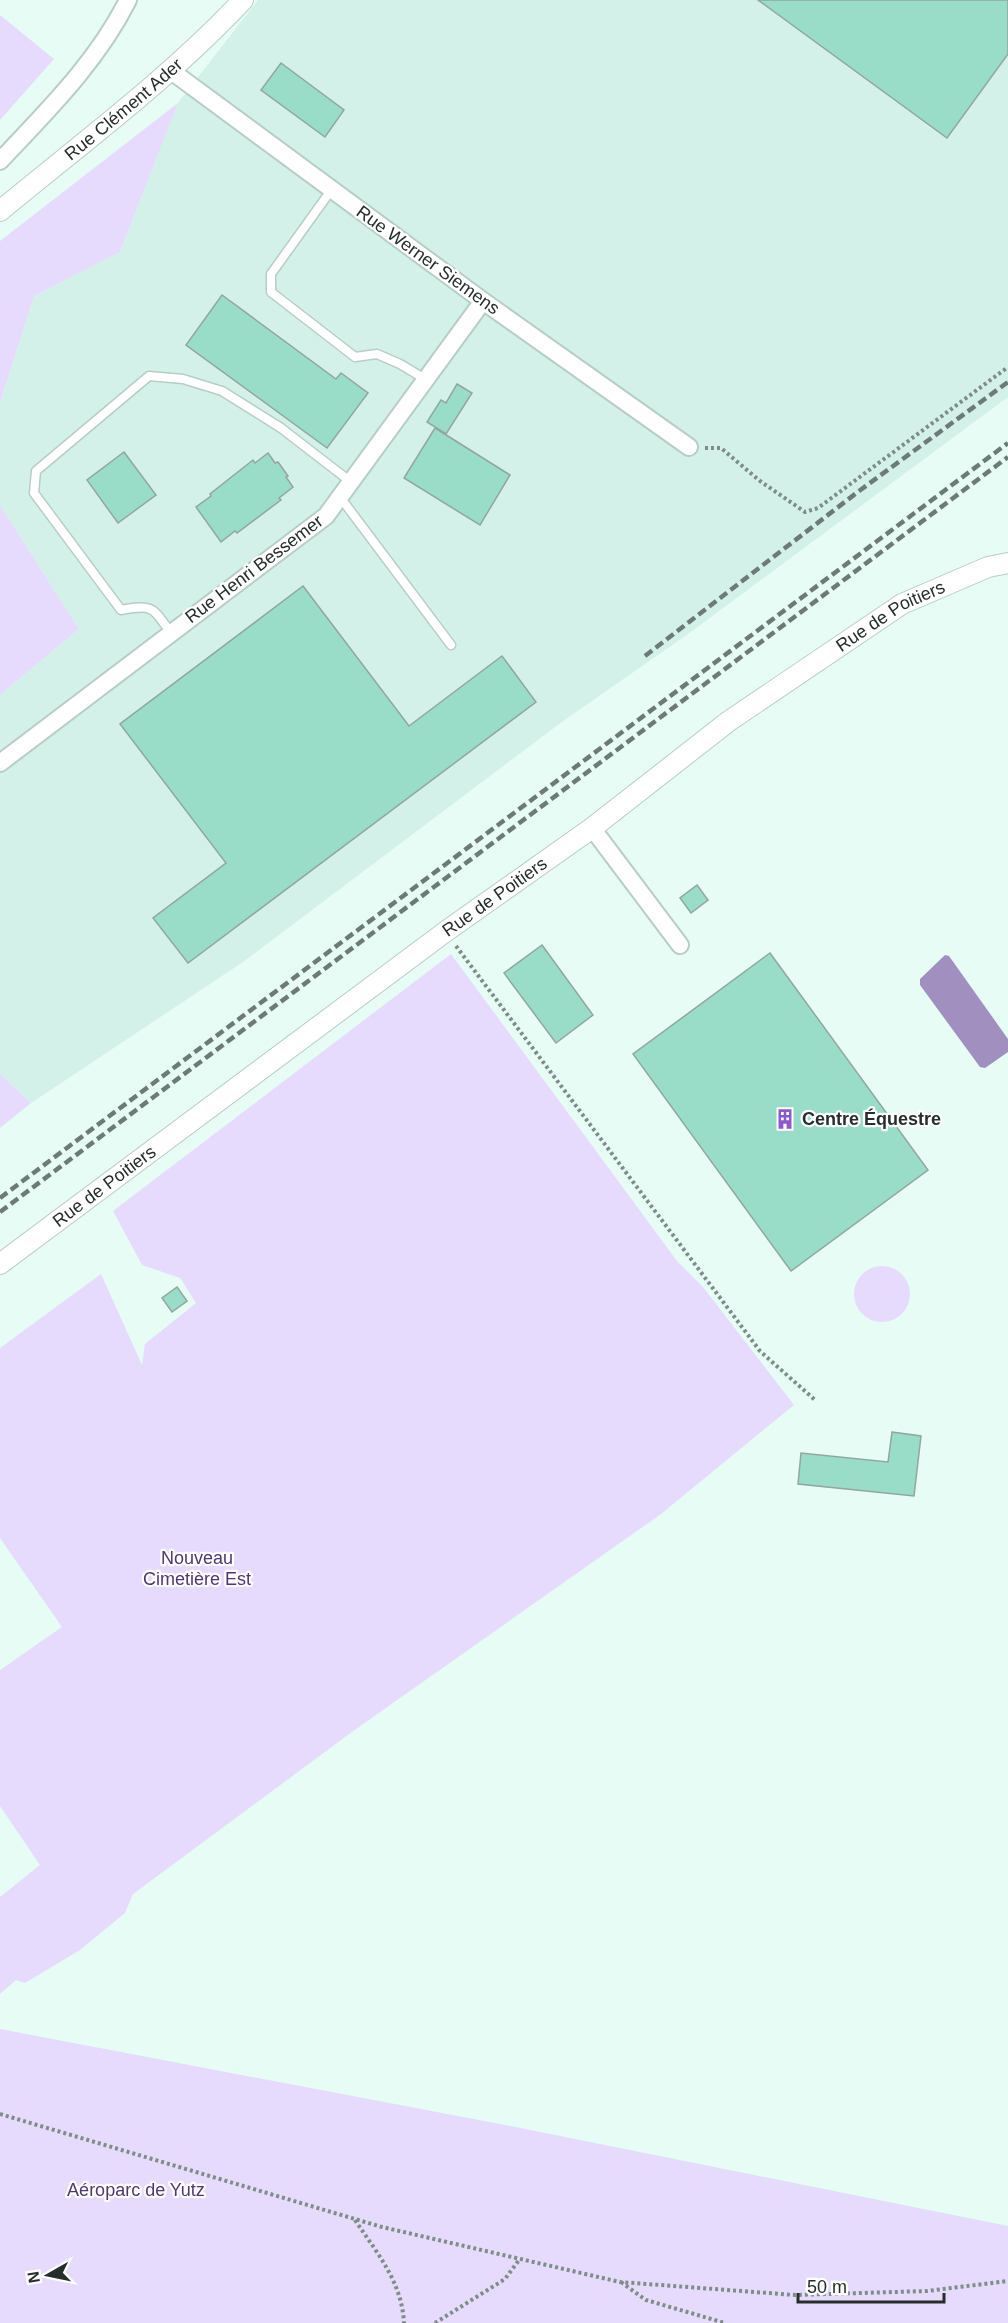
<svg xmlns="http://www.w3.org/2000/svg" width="1008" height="2323" font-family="Arial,sans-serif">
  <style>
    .built { fill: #d3f1e8 }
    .green { fill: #e6dbfd }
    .water { fill: #a08fbf }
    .building { fill: #99ddc9; stroke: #91a69f; stroke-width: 1.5 }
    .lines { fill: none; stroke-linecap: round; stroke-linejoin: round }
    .service-casing { stroke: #b8cdc6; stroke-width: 11 }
    .minor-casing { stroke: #b8cdc6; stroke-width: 20 }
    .tertiary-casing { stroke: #b8cdc6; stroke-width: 22 }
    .path { stroke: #7e8d88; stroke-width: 4; stroke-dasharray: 3 3; stroke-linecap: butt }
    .service { stroke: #fff; stroke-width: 8 }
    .minor { stroke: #fff; stroke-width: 16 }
    .tertiary { stroke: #fff; stroke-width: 20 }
    .rail { stroke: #6d7a76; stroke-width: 4.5; stroke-dasharray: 9 4.5; stroke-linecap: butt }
    .labels { text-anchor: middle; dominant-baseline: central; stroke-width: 4.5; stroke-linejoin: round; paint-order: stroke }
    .street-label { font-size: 18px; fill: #262e2b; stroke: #fff }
    .poi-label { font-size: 18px; font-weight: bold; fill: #262e2b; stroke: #fff; text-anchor: start }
    .park-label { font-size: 18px; fill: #503674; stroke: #fff }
  </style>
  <rect width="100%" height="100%" fill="#e6fcf5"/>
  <path class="built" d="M258,0H1008V397L688,634L559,724L243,962L31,1103L0,1074V695L79,629L0,505V403L34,296L120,252L178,103Z"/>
  <path class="green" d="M0,15L54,59L0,120Z
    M178,103L120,252L34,296L0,403V241Z
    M0,505L79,629L0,695Z
    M451,954L677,1261L703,1287L794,1405L661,1514L356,1729L133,1894L125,1913L80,1950L25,1983L16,1980L0,1994V1897L40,1865L0,1806V1670L62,1627L0,1538V1348L101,1274L142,1365L145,1344L196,1303L180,1278L142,1265L113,1211Z
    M0,1074L31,1103L0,1128Z
    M854 1294a28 28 0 1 1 56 0a28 28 0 1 1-56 0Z
    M0,2029L500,2124L1008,2226V2323H0Z"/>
  <path class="water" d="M945,955L949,956L1008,1039V1052L985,1068L980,1067L920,985V979Z"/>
  <path class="building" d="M758,0H1008V54L947,138Z
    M281,63L344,110L325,137L261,90Z
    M222,295L336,379L341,373L368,393L327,448L186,345Z
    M457,384L472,393L446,434L427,422L441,400L446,403Z
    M435,428L510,475L480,525L404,478Z
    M124,452L156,495L118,523L87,480Z
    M268,453L275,463L278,462L288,476L286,477L293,487L279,498L281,500L237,533L235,531L221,542L196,507L211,496L210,494L253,460L255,463Z
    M303,586L409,726L502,656L536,702L188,963L153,918L226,863L120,724Z
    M697,885L708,900L691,913L680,898Z
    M542,945L593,1015L556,1043L504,973Z
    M770,953L928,1170L791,1271L633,1054Z
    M177,1287L187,1301L172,1312L162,1298Z
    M892,1432L921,1436L914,1496L798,1484L801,1453L888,1462Z"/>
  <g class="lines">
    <g class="service-casing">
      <path id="service" d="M332,189L271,274V292L355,357L377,354L400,364L425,379
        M340,497L451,645
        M171,633C152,607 154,604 121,610L34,493L36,471L149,376L183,379L222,391L281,428L351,482"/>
    </g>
    <g class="minor-casing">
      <path id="minor" d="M170,70L483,301L689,447
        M0,161C47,111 97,62 128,0
        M0,763L326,516L483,301
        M592,828L680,945"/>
    </g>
    <g class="tertiary-casing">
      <g id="tertiary">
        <path id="s1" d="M0,211C82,143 170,78 243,0"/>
        <path id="s2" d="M0,1264L445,932L592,828L729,721L902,604L988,567L1008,563"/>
      </g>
    </g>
    <path class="path" d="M705,448H721L760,481L805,512L818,508L1008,367
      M456,946L760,1351L816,1401
      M0,2114L382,2227L620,2282L795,2295L927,2291L1008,2281
      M355,2220C377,2253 402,2282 404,2323
      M621,2282L646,2300L725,2323
      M435,2323L505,2279L519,2260"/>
    <use href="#service" class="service"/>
    <use href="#minor" class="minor"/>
    <use href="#tertiary" class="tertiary"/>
    <path class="rail" d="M645,656L859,491L1008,382
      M0,1198L1008,443
      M0,1212L1008,457"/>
  </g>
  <defs>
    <g id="building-bare" transform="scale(1.62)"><path d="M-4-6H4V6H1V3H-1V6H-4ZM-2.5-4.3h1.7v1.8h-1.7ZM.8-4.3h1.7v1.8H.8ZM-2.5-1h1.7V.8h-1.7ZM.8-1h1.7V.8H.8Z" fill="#8b58d0" stroke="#fff" stroke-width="2.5" paint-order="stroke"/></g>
  </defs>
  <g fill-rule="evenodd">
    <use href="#building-bare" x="785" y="1119"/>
  </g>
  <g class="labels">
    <g class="street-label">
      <text stroke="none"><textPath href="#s1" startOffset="160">Rue Clément Ader</textPath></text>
      <text transform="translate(428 260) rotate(36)">Rue Werner Siemens</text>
      <text transform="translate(254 569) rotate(-37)">Rue Henri Bessemer</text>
      <text stroke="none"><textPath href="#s2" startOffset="1102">Rue de Poitiers</textPath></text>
      <text stroke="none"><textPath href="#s2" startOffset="616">Rue de Poitiers</textPath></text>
      <text stroke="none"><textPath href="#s2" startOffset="130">Rue de Poitiers</textPath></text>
    </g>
    <g class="poi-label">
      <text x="802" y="1119">Centre Équestre</text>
    </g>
    <g class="park-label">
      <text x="197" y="1558">Nouveau<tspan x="197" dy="21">Cimetière Est</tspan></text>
      <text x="136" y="2190">Aéroparc de Yutz</text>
    </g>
  </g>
  <g transform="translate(48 2275) rotate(261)" stroke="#ffffff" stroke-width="4.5" paint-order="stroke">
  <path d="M0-4.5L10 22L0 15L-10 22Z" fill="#262e2b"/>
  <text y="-9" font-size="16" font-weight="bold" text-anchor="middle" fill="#262e2b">N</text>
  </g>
  <path d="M798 2293v9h146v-9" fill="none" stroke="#262e2b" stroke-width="3"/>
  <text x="807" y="2293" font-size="18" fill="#262e2b" stroke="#ffffff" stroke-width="4.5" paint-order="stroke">50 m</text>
</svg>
